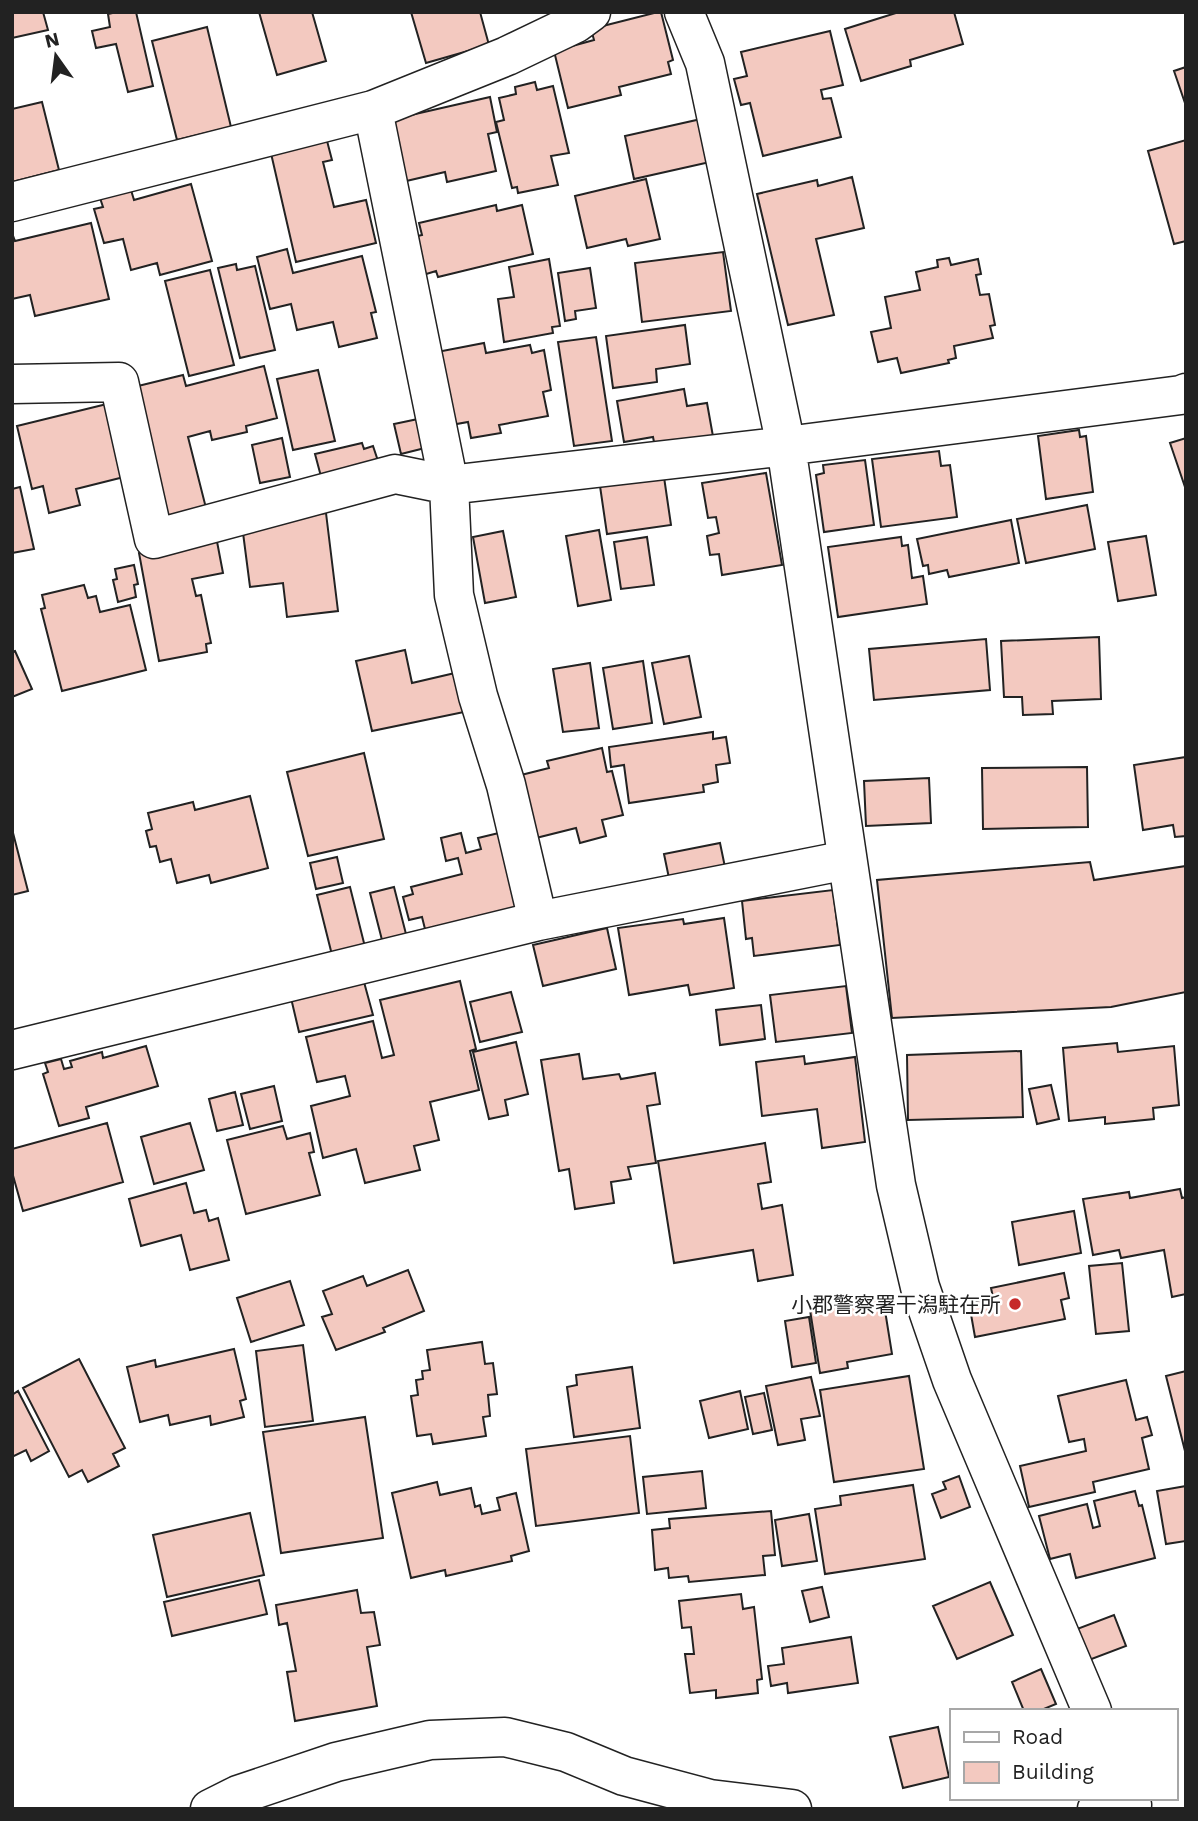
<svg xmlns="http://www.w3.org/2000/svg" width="1198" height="1821" font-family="'Work Sans','Noto Sans JP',sans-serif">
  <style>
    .building { fill: #f3c9c0; stroke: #222; stroke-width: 2 }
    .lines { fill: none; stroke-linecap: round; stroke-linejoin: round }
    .minor-casing { stroke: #222; stroke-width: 41 }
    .minor { stroke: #fff; stroke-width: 38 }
    .poi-dot { fill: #c62828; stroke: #fff; stroke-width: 2.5 }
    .labels { text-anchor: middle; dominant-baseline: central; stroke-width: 5; stroke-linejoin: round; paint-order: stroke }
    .poi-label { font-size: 21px; fill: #222; stroke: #fff; text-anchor: end }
  </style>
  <rect width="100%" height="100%" fill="#fff"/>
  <path class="building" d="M12,12H43L48,30L12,38Z
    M117,12H136L153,86L128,92L116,44L96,48L92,31L110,27L108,14Z
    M259,12H312L326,61L277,75Z
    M411,12H480L489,45L426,63Z
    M658,12H661L673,60L668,62L671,74L619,87L621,95L568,108L554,51L594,40L591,29Z
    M899,12H954L963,44L910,60L911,66L861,81L845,29Z
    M207,27L231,127L177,140L152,41Z
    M830,31L843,85L821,90L823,99L831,98L841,137L763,156L750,103L741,105L734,79L747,76L741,52Z
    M1186,67V106L1174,71Z
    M535,82L537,90L553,86L569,153L551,156L558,185L518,193L517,187L512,188L496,122L504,120L499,98L516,94L515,87Z
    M490,97L497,132L488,134L496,171L447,182L445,172L402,182L389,120Z
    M42,102L59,170L12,182L14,190L12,191V109Z
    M701,119L710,162L634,179L625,136Z
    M326,137L332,160L323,162L334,207L366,200L376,243L296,262L270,149Z
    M1186,140V241L1174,244L1148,151Z
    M852,177L864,228L816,239L834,315L788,325L757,194L817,180L818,186Z
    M646,179L660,239L628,246L626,239L587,248L575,196Z
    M191,184L212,261L160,275L157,263L131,270L123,239L104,243L94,209L103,207L100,198L131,190L134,200Z
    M496,205L497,211L522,205L533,254L438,277L436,271L423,275L409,238L422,235L419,223Z
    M91,223L109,299L35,316L30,295L12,299V233L15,241Z
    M287,249L293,273L362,256L376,312L371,313L377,338L339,347L333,322L297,330L291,304L270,309L257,257Z
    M723,252L731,311L642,322L635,263Z
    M949,258L951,265L978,259L981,274L976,275L980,295L989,294L995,325L990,326L993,338L954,346L956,358L948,360L949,363L901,373L897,358L878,362L871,332L891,328L885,297L920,290L916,272L938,267L937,260Z
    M549,259L560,326L552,327L553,333L504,342L498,299L514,297L509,267Z
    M236,264L237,270L255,266L275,350L240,358L218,268Z
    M590,268L596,308L575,311L576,319L565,321L558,273Z
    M210,270L234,365L189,376L165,281Z
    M685,325L690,364L656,369L657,382L613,388L606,336Z
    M596,337L612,441L574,446L558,342Z
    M484,343L486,353L530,345L532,353L544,350L551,390L543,392L548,416L499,425L501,433L471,438L468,422L451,425L437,352Z
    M264,366L277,418L246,426L247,432L212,440L210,431L188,437L206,508L164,518L138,386L183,375L186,386Z
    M318,370L335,441L293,450L277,379Z
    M684,389L687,406L707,403L714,442L656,452L653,437L624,442L617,401Z
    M115,402L128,476L76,489L80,505L49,513L43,486L32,489L17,426Z
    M418,419L425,448L401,454L394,424Z
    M1079,430L1080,437L1086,436L1093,492L1046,499L1038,436Z
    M282,438L290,477L260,483L252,445Z
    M1186,438V490L1170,443Z
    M362,443L364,449L373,446L379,464L323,484L315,454Z
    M939,451L941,466L950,465L957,517L881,527L872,459Z
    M865,460L874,525L824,532L816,475L824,473L823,465Z
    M766,473L782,565L722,575L719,554L710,555L707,536L719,533L716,517L708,518L702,483Z
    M664,477L671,525L607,534L600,486Z
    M20,487L34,549L12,553V489Z
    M1087,505L1095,549L1026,563L1017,519Z
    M326,513L338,611L287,617L283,583L250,587L242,525Z
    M1011,520L1019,563L949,577L947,570L929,574L928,565L923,566L917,539Z
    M599,530L611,600L578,606L566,536Z
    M215,531L223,573L192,579L196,596L201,595L211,643L206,644L207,652L159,661L139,553L162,549Z
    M503,531L516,597L485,603L473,537Z
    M1146,536L1156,595L1118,601L1108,542Z
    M647,537L654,585L621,589L614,542Z
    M901,537L902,546L908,545L912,578L923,576L927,604L838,617L828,547Z
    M134,565L138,584L134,585L136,597L118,602L113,580L117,579L115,569Z
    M84,585L88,598L96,596L100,612L130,605L146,670L62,691L41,609L45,608L42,595Z
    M1099,637L1101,699L1052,701L1053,714L1023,715L1022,697H1004L1001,641Z
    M986,639L990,690L874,700L869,649Z
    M405,650L412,683L455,673L464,712L372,731L356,661Z
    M15,651L32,689L12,697V652Z
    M689,656L701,717L664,724L652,663Z
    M643,661L652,723L613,729L603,668Z
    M590,663L599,728L563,732L553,669Z
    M713,732V739L726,737L730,763L716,765L718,782L703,785L704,792L629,803L624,765L611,767L609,747Z
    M602,748L607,772L612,771L623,815L602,820L606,836L580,843L576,828L532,839L517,776L549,768L547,761Z
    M364,753L384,839L308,856L287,772Z
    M1186,757V836L1175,837L1173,825L1143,830L1134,765Z
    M1087,767L1088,827L983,829L982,768Z
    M929,778L931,823L866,826L864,781Z
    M250,796L268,868L211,883L209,875L177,883L171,859L160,862L156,846L150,847L146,831L152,829L148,813L193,802L195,810Z
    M12,829L28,891L12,895Z
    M503,832L522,907L427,937L422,917L409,920L403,897L413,894L411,887L462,874L458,858L446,861L441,838L461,833L466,853L481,849L478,838Z
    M720,843L726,872L670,883L664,854Z
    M337,857L343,883L316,889L310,863Z
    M1090,862L1094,880L1186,866V992L1111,1007L892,1018L877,880Z
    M350,887L365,947L332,955L317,895Z
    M394,887L406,934L382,940L370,893Z
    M833,890L840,945L754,956L752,938L746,939L742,901Z
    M724,918L734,988L690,995L688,985L629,995L618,928L683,919L684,924Z
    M607,928L616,969L543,986L533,945Z
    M460,981L476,1049L470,1051L479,1090L430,1102L439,1140L414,1146L420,1170L365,1183L356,1149L323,1158L311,1106L350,1096L345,1076L317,1082L306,1037L373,1021L382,1058L394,1055L380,1000Z
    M364,982L373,1015L299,1032L291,998Z
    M846,986L852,1033L776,1042L770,995Z
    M511,992L522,1032L480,1042L470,1002Z
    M761,1005L765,1039L720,1045L716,1010Z
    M516,1042L528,1094L505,1100L508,1115L489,1119L473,1052Z
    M1117,1043L1118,1052L1174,1046L1179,1105L1153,1108L1154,1119L1105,1124V1117L1069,1121L1063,1048Z
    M146,1046L158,1086L86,1107L89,1118L59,1126L43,1074L48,1072L45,1063L61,1059L64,1069L72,1067L70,1061L102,1052L103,1058Z
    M1021,1051L1023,1117L908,1120L907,1055Z
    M579,1054L583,1079L619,1074L621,1079L655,1073L660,1104L647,1106L656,1163L628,1167L631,1179L611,1182L614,1203L575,1209L569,1169L559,1171L541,1060Z
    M804,1056L805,1064L855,1057L865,1142L822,1148L817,1109L762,1116L756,1062Z
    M1051,1085L1059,1119L1037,1124L1029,1089Z
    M274,1086L282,1121L250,1129L241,1094Z
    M235,1092L243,1125L217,1131L209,1099Z
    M107,1123L123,1182L23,1211L12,1172V1149Z
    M190,1123L204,1170L154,1184L141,1137Z
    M283,1126L287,1139L310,1133L314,1152L309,1153L320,1195L246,1214L227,1140Z
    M765,1143L771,1182L758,1184L762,1209L782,1205L793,1275L758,1281L753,1250L674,1263L658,1161Z
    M186,1183L194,1213L206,1210L209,1221L218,1218L229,1260L190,1270L181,1235L141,1246L129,1199Z
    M1180,1189L1182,1198L1186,1197V1294L1172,1297L1164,1250L1121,1258L1119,1250L1093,1255L1083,1199L1129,1192L1130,1198Z
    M1074,1211L1081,1253L1019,1265L1012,1222Z
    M1122,1263L1129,1331L1096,1334L1089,1266Z
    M408,1270L424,1311L383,1328L385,1332L336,1350L322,1317L332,1314L323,1291L363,1276L367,1286Z
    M1064,1273L1069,1298L1061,1300L1065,1319L975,1337L969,1303L993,1297L991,1288Z
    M290,1281L304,1325L251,1342L237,1298Z
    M883,1298L892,1354L847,1362L848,1368L820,1373L810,1310Z
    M809,1317L816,1363L792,1367L785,1321Z
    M482,1342L485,1364L493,1363L497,1394L488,1395L490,1416L483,1417L486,1436L433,1444L431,1434L417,1436L411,1396L418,1395L416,1380L423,1379L422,1371L430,1370L427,1350Z
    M303,1345L313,1421L265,1427L256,1351Z
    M234,1349L246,1399L240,1401L244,1417L211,1425L210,1416L170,1425L168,1415L140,1422L127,1367L155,1360L156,1367Z
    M79,1359L125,1448L113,1454L119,1466L88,1482L82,1470L69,1477L23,1388Z
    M632,1367L640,1428L574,1437L567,1387L577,1385L576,1375Z
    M1186,1371V1455L1166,1376Z
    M909,1376L924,1469L834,1482L820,1390Z
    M811,1377L820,1416L801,1419L805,1440L778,1445L766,1386Z
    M1126,1380L1136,1420L1147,1417L1152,1435L1142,1438L1149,1469L1093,1482L1095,1492L1029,1507L1020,1466L1086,1451L1084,1439L1069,1442L1058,1396Z
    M18,1391L49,1451L31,1461L26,1450L12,1457V1395Z
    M740,1391L748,1429L709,1438L700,1401Z
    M764,1393L772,1430L753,1434L745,1397Z
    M365,1417L383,1538L281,1553L263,1432Z
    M630,1436L639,1513L536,1526L526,1449Z
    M702,1471L706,1508L647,1514L643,1477Z
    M959,1476L970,1507L941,1518L932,1494L946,1489L943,1482Z
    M437,1482L440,1495L471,1488L475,1507L480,1505L482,1514L500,1510L497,1498L516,1493L529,1551L511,1556L512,1561L446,1576L445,1570L411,1578L392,1493Z
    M913,1485L925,1559L825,1574L815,1509L841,1505L840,1496Z
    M1186,1486V1541L1166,1544L1157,1491Z
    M1135,1491L1139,1506L1142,1505L1155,1558L1076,1578L1070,1554L1050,1559L1039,1516L1087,1504L1093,1528L1100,1526L1094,1501Z
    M771,1511L775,1555L763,1556L765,1575L689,1582L688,1576L669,1578L668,1568L655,1570L652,1530L670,1528L669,1519Z
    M250,1513L264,1575L167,1597L153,1535Z
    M809,1514L817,1561L782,1566L775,1520Z
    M259,1580L267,1614L172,1636L164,1602Z
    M990,1582L1013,1635L957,1659L933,1606Z
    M822,1587L829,1617L810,1622L802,1591Z
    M357,1590L361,1613L374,1612L380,1645L367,1647L377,1706L295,1721L287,1672L296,1671L287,1623L279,1625L276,1605Z
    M741,1594L743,1609L754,1607L762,1679L757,1680L758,1693L716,1698V1690L690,1693L685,1654H694L691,1627L682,1628L679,1601Z
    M1114,1615L1126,1646L1089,1660L1077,1629Z
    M851,1637L858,1683L788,1693L787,1683L771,1686L768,1666L784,1664L782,1648Z
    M1041,1669L1056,1704L1039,1711H1024L1012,1682Z
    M938,1727L949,1777L903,1788L890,1737Z"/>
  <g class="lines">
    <g class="minor-casing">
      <path id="minor" d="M684,12L705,63L786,446L896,1185L920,1287L952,1380L1092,1711
        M373,110L449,485L454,595L478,696L506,785L538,921
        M12,202L373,110L507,56L576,23L591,12
        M12,384L119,382L154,539L395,474L449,485L786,446L1181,395L1186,393
        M12,1050L538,921L847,860
        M210,1809L238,1795L336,1762L430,1740L505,1737L566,1752L624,1776L710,1799L792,1809
        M1097,1809L1132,1805"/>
    </g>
    <use href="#minor" class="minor"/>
  </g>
  <circle class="poi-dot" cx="1015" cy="1304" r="7"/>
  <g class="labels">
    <g class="poi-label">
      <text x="1001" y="1304">小郡警察署干潟駐在所</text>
    </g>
  </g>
  <rect width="1198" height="1821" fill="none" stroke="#222222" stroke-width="28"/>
  <rect x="950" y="1709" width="228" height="91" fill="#ffffff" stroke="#a7a7a7" stroke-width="2"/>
  <rect x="964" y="1732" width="35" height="10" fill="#ffffff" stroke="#a7a7a7" stroke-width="2"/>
  <text x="1012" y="1744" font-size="21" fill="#222222">Road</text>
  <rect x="964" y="1762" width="35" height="21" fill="#f3c9c0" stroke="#a7a7a7" stroke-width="2"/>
  <text x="1012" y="1779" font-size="21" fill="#222222">Building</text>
  <g transform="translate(56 56) rotate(346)" stroke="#ffffff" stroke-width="5" paint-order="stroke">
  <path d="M0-5L12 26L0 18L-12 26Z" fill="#222222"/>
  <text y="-10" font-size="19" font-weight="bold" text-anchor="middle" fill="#222222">N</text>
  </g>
</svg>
